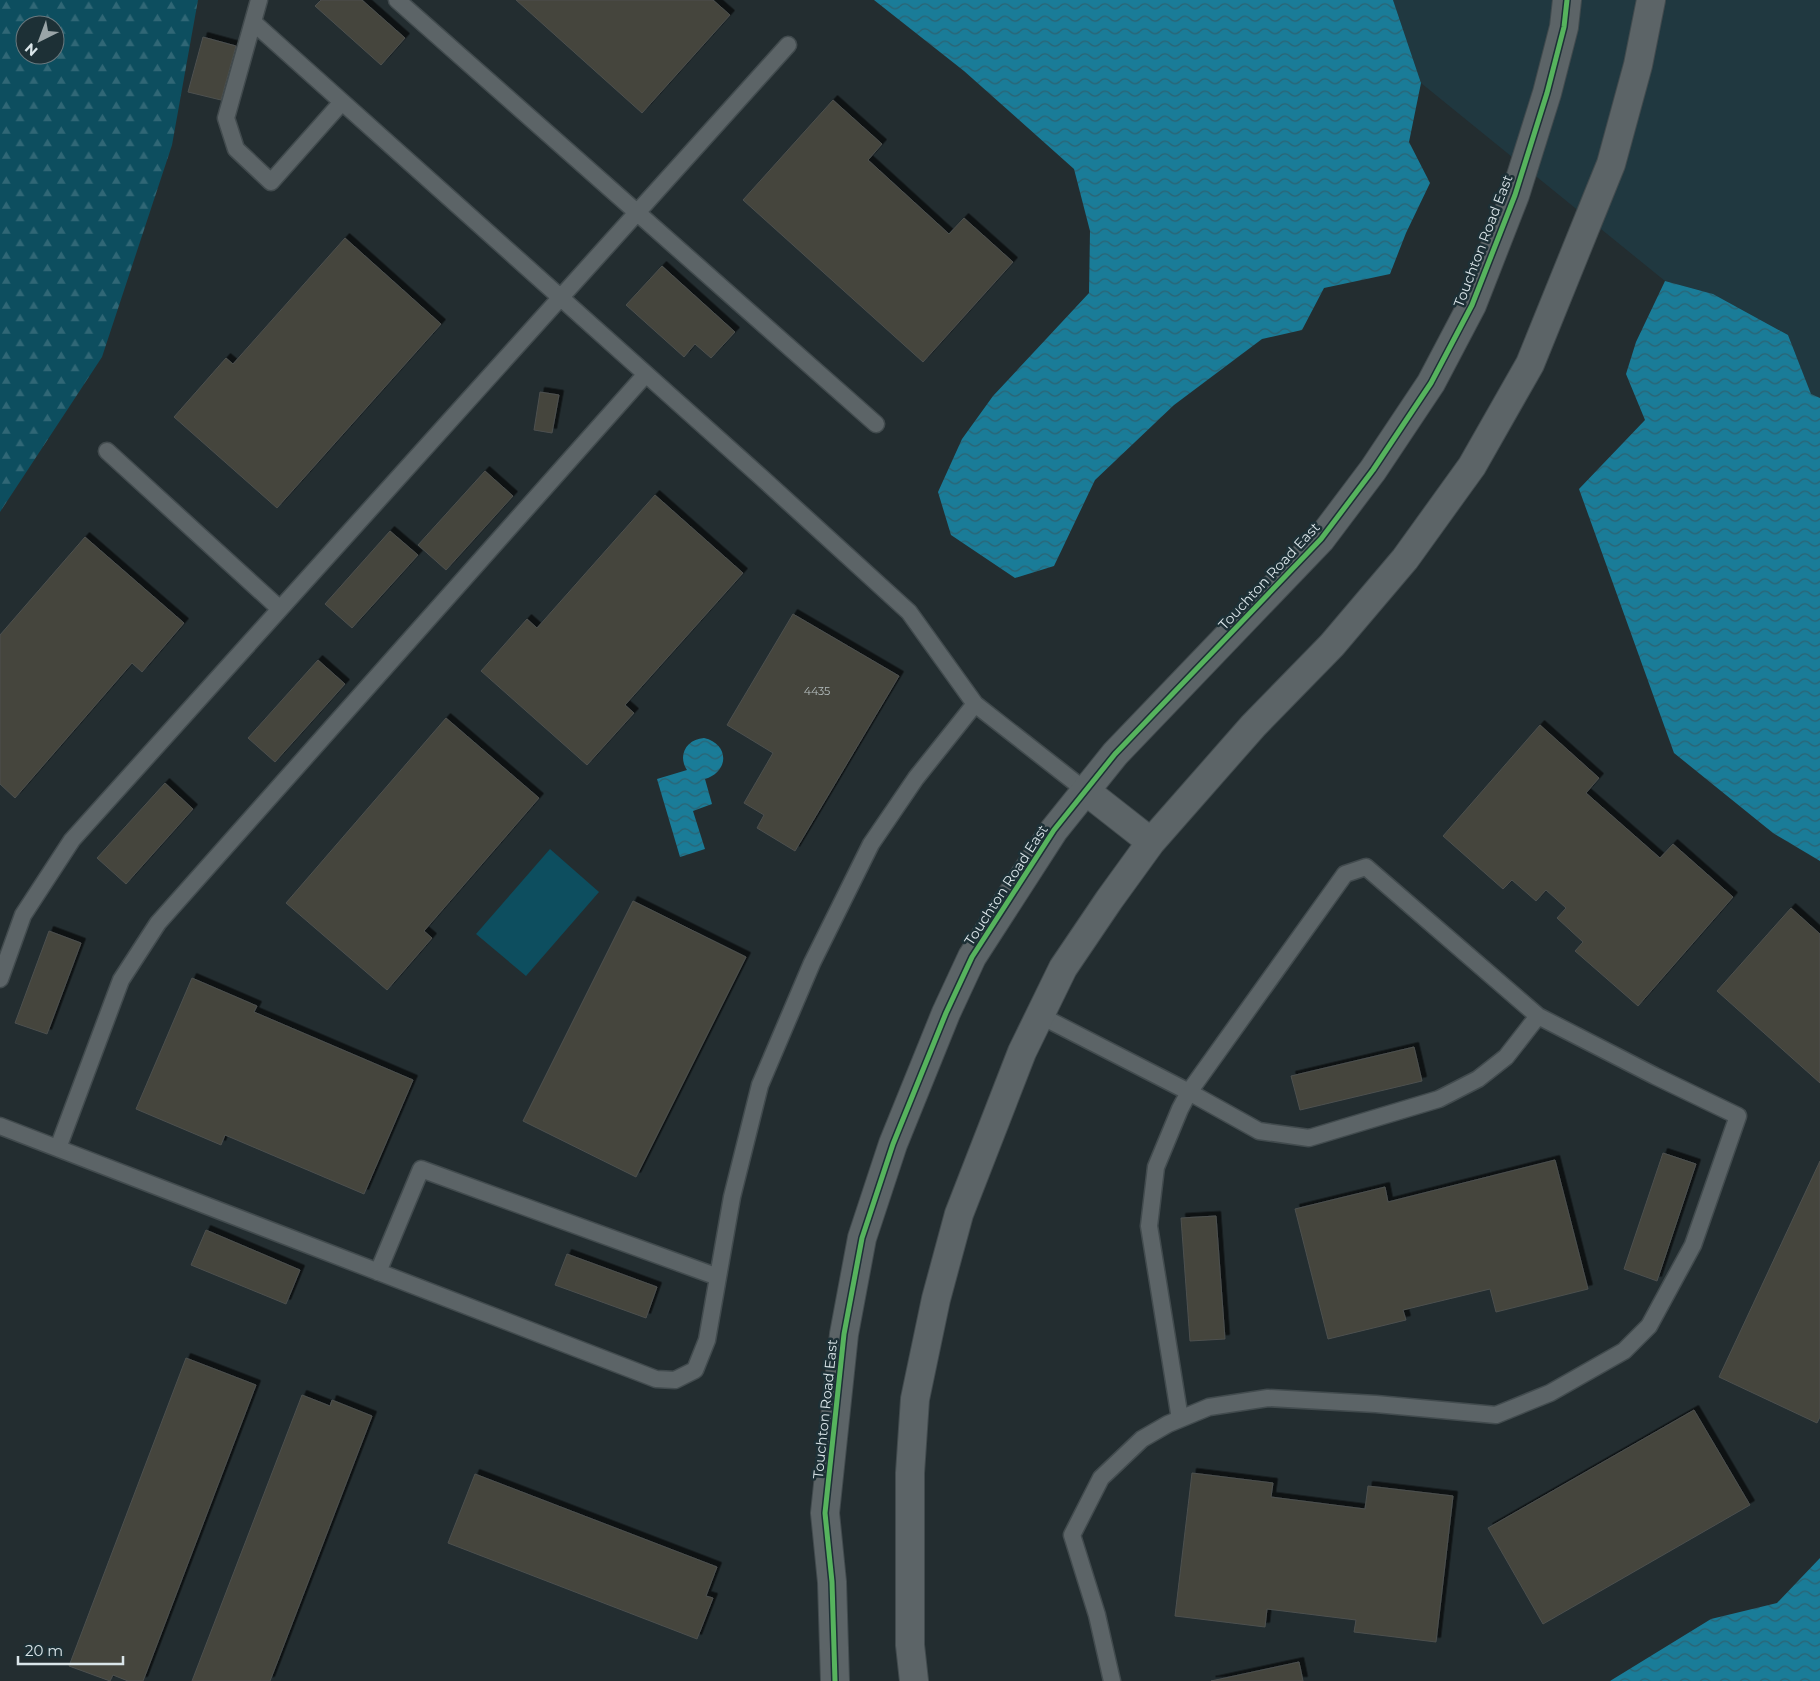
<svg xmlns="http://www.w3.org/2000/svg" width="1820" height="1681" font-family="Montserrat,sans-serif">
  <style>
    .built { fill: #203840 }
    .forest { fill: url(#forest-firs); fill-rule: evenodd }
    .garden { fill: #0d4e5f }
    .water { fill: url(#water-waves) }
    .building { fill: #44453c; stroke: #4d504f; filter: url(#shadow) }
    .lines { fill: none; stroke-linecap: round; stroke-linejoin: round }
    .service-casing { stroke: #424b4e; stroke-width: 19 }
    .tertiary-casing { stroke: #424b4e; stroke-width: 30 }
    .service { stroke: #5c6467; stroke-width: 16 }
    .tertiary { stroke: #5c6467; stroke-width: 28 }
    .cycleway-casing { stroke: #1d3036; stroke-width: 8 }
    .cycleway { stroke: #56b35d; stroke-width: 5 }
    .labels { text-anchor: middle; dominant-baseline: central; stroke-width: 5; stroke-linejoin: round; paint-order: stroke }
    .number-label { font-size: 11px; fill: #b4bdbe }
    .street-label { font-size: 14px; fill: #dae5e9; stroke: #1d3036 }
  </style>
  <defs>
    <pattern id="forest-firs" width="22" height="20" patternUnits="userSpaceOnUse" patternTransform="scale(1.25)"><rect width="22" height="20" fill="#0d4e5f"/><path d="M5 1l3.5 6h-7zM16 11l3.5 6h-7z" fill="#306776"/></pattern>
    <pattern id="water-waves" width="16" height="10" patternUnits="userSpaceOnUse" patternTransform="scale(1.25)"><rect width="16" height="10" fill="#1a7c98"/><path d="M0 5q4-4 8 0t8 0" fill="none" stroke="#2c6373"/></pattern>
    <filter id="shadow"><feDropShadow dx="4.5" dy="-4.5" stdDeviation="0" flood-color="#0009"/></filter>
  </defs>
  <rect width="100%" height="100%" fill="#232d30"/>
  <path class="built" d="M1393,0H1820V398L1811,395L1788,335L1713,294L1665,281L1421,83Z"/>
  <path class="forest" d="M0,0H198L172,145L102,357L0,512ZM25,25H55V55H25Z"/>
  <path class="garden" d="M550,849L599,892L526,976L476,934Z"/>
  <path class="water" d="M874,0H1393L1421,83L1409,142L1430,183L1406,233L1390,274L1324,288L1302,330L1262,339L1174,405L1095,480L1054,566L1015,578L951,535L938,492L962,439L993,396L1089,293L1090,231L1074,169L964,71Z
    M1665,281L1713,294L1788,335L1811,394L1820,398V861L1773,833L1674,753L1579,489L1645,420L1626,374L1636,342Z
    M704,738C730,744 729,772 705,779L712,804L693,811L705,849L680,857L657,779L687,770C677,755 687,739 704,738Z
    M1820,1558V1681H1610L1711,1619L1777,1603Z"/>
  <path class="building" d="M321,0H362L405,38L381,65L315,6Z
    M516,0H713L730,15L642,113Z
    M203,37L236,46L221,100L188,92Z
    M833,100L882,144L868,160L949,234L964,218L1013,262L923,362L743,200Z
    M345,238L441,324L277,508L174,417L226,358L233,364Z
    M662,266L735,332L711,358L695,344L684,357L626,305Z
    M540,392L559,395L552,433L534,430Z
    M485,471L513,496L446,570L418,545Z
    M655,495L743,573L625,705L634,713L587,765L481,671L527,619L537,628Z
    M390,531L418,555L352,628L325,604Z
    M85,537L184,623L142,672L132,663L15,798L0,784V635Z
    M793,614L899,676L795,851L757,828L764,815L744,803L773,753L727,725Z
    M318,660L345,684L275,762L248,738Z
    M446,718L539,798L424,931L432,938L387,990L286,903Z
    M1540,725L1599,778L1586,793L1660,858L1673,844L1733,897L1638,1006L1575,951L1583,942L1557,918L1566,908L1546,890L1536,901L1512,880L1503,889L1443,836Z
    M165,783L193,809L126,884L97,858Z
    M633,901L746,957L636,1177L523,1121Z
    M1791,908L1820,934V1083L1717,991Z
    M49,931L81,943L47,1034L15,1023Z
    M192,978L257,1006L254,1012L413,1080L364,1194L225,1135L221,1145L136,1109Z
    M1414,1047L1422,1081L1300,1110L1291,1076Z
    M1663,1153L1696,1164L1657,1281L1624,1269Z
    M1555,1160L1588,1289L1496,1312L1490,1289L1403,1310L1406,1320L1328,1339L1295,1209L1385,1187L1388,1202Z
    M1820,1161V1417L1817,1423L1719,1377Z
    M1216,1216L1225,1339L1190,1341L1181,1218Z
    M206,1230L300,1270L286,1304L191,1265Z
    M567,1254L657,1287L646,1318L555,1285Z
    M186,1358L256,1385L143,1681H128L113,1675L110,1681L69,1666Z
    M302,1395L330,1406L332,1400L372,1416L270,1681H192Z
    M1694,1410L1750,1505L1543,1624L1488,1528Z
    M1192,1473L1273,1483L1271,1497L1365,1509L1368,1486L1453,1496L1436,1642L1354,1632L1356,1620L1267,1609L1265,1627L1175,1616Z
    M475,1474L717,1567L706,1596L713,1598L697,1639L448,1543Z
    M1299,1662L1303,1681H1211Z"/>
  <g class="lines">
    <g class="service-casing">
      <path id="service" d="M259,0L226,118L236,149L271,182L342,102
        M397,0L876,424
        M253,22L761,477L909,612L975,704L1086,791
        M107,451L280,609
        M0,979L23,915L72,840L788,45
        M1039,1015L1189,1092L1259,1131L1309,1138L1439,1099L1478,1079L1506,1057L1538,1016
        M0,1126L656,1379L675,1380L695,1370L707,1340L732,1197L760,1085L812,963L871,844L916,778L975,704
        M58,1148L121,980L158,923L646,374
        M378,1272L421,1169L718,1277
        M1112,1681L1097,1615L1072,1535L1101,1478L1142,1439L1168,1424L1209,1407L1268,1398L1376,1404L1496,1415L1550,1393L1624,1351L1649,1326L1693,1245L1738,1116L1655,1076L1538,1016L1366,867L1345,874L1189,1092L1180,1109L1156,1167L1149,1226L1180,1419"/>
    </g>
    <g class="tertiary-casing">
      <path id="tertiary" d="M1086,791L1151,842
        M835,1681L832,1582L825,1513L844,1334L862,1238L893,1144L946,1013L972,957L1054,830L1115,754L1321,539L1373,470L1431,383L1472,305L1515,195L1547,93L1564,27L1567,0
        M914,1681L910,1645V1473L915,1399L936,1299L959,1214L1022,1052L1063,968L1109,900L1151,842L1253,726L1332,645L1405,559L1472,466L1530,364L1611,164L1638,65L1651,0"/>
    </g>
    <use href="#service" class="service"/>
    <use href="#tertiary" class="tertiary"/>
    <g class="cycleway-casing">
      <path id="cycleway" d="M835,1681L832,1582L825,1513L844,1334L862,1238L893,1144L946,1013L972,957L1054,830L1115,754L1321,539L1373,470L1431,383L1472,305L1515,195L1547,93L1564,27L1567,0"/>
    </g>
    <use href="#cycleway" class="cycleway"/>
  </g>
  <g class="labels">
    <g class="number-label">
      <text x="817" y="691">4435</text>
    </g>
    <g class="street-label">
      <text transform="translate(1483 241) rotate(-69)">Touchton Road East</text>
      <text transform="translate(1269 576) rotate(-47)">Touchton Road East</text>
      <text transform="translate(1006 885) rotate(-57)">Touchton Road East</text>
      <text transform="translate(825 1409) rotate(-84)">Touchton Road East</text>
    </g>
  </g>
  <g transform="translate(40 40) rotate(222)"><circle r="24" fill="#1d3036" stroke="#69787e"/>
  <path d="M0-4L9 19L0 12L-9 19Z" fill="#9aa5a8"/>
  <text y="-8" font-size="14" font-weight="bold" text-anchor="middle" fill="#dae5e9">N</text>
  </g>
  <path d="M18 1656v8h105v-8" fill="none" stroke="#dae5e9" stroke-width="2.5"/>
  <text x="25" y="1656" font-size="15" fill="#dae5e9" stroke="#1d3036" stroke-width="4" paint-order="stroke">20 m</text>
</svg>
